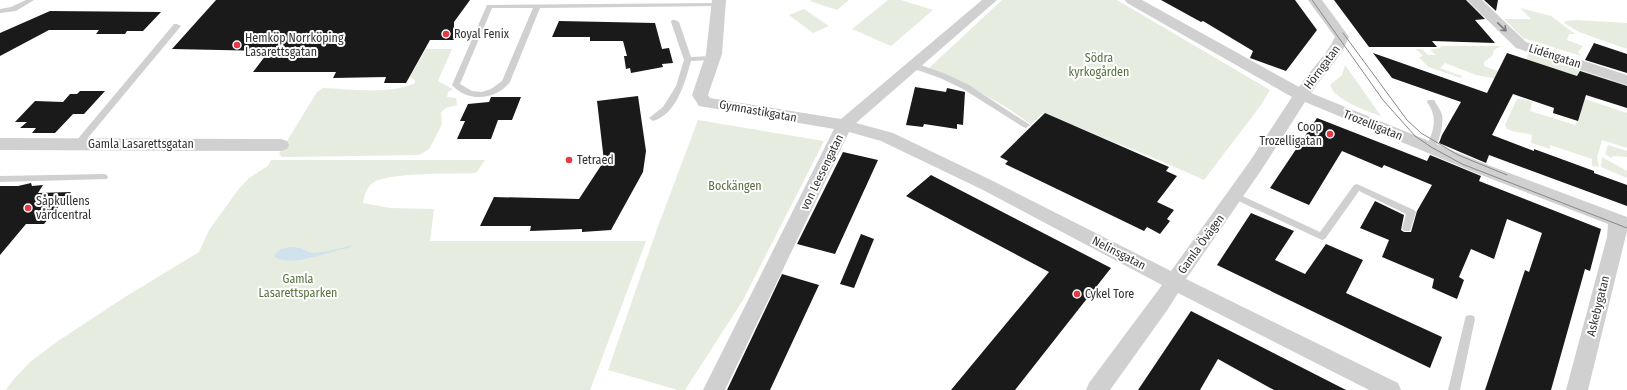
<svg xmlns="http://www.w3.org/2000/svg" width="1627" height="390" font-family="'Fira Sans Condensed',sans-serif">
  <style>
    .green { fill: #e6ecdf }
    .water { fill: #cfe2ee }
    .building { fill: #1a1a1a }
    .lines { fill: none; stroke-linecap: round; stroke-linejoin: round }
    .service { fill: #d0d0d0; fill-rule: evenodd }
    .minor { fill: #d0d0d0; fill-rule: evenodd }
    .tram { stroke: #888; stroke-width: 1 }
    .oneway { stroke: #7a7a7a }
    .poi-dot { fill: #e63946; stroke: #fff; stroke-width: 1.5 }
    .labels { text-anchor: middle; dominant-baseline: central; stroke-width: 4; stroke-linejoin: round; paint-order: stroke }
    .poi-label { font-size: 12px; fill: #333; stroke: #fff; text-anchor: start }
    .street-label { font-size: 12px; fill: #333; stroke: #fff }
    .park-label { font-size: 12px; fill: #56703f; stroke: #fff }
  </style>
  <rect width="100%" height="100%" fill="#fff"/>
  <path class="green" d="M812,0H849L837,10L810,1Z
    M888,0H901L933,10L891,46L852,29Z
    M1002,0H1117L1270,90L1261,105L1204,180L1161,161L1043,113L1031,124L1004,106L966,84L929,68Z
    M1520,8L1551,16L1575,34H1569L1567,40L1583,46L1578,52L1581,56L1523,38L1504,19H1531Z
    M804,9L829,26L813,33L789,15Z
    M1576,20L1627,23V49L1579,32L1564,23L1565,21Z
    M1441,46H1501L1494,50L1492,56L1484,62V66L1541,87L1476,75L1445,63L1440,68L1462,76L1461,78L1428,67L1419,57L1423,56L1416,49H1422L1428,55H1436L1430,50L1440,48Z
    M426,49H452L438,81L453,89L448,92L447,97L456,98L457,105L446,108L441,112L442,124L433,142L429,149L419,155L289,157H282L279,154L317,92L323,88C350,89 392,95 415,83V80L410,77Z
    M1528,52L1627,84V92L1527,60Z
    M1345,65L1381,116L1383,117C1368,111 1335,101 1330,85L1342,75Z
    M1570,94L1627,113V148L1602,140L1597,157L1599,167L1592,166V159L1550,145V149L1531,143L1532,135C1523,132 1515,133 1507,129L1505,125L1517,99H1524L1532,102L1530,111L1575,125L1578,121L1553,113L1556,103Z
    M698,120L824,141L743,300L685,390H678L608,370L657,229Z
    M1608,145L1627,151V157L1614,156L1611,158L1605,154Z
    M1602,157L1627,171V178L1601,167Z
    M271,160H485L476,173C452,174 393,172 374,182C367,186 364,196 363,203L390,208L434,209L430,241H646L590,390H6L13,380L30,362L58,341L125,297L199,252L209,230L238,190L249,178L268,166Z"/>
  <path class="water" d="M354,245L349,248C328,251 295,267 276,258L274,255L281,249L291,247L300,248L311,253L324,252Z"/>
  <path class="building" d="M216,0H470L454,22V40H430L406,83H384L386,77L333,78L336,72H253L269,51L172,49Z
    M1161,0H1295L1317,30L1286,71L1250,58L1253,51L1203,21L1201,22Z
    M1334,0H1466L1485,19L1475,20L1495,43L1432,41L1437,47H1369Z
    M1484,0H1498L1496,11Z
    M50,11L161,12L143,31H127L125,34H96L99,30H49L0,56V33Z
    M559,21L655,23L662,49L669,48L673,63L662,64L663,67L631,73L630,68L626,69L624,56H627L623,41H590V37H552Z
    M1594,43L1627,54V73L1585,60Z
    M1373,53L1487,93L1507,53L1577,76L1580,71L1627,86V108L1586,95L1578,121L1553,113L1554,108L1513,94L1492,135L1534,151V149L1594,171V173L1627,185V206L1489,155L1486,163L1439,143L1442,135L1461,102L1392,78Z
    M915,87L946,92L947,88L965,92L963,125L957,124V129L924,124L923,127L906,125Z
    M80,91H105L84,114H73L55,133H32L36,128H20L27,122H15L35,101L63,102L70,94H77Z
    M638,96L646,151L643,172L611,230L582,232V229L530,231L531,226H480L494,197L579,199L604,161L597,101Z
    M491,97H521L512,120H498L491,139H457L465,121H460L468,104L489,102Z
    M1045,113L1169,167L1166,171L1177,176L1157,202L1174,210L1167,219L1170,221L1160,234L1147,227L1144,231L1005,164L1008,161L1000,157Z
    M1317,118L1427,161L1430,155L1481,176L1479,181L1601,229L1590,271L1585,269L1551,390H1485L1525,270L1529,272L1542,233L1507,219L1494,259L1471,249L1459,277L1464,280L1457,299L1432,288L1434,279L1382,257L1389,240L1360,228L1375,201L1404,215L1401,230L1404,232H1411L1417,211L1432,185L1384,165L1382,168L1342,151L1309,205L1270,188Z
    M843,152L878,160L835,254L797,244Z
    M931,175L1111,268L1015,390H951L1049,272L906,196Z
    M31,183L32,186L43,185L38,193L71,192L44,224H26L0,255V186H18Z
    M1251,213L1294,231L1275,260L1305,274L1326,244L1363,260L1346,293L1442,337L1430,368L1217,265Z
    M861,234L874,239L854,288L840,284Z
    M782,274L819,285L770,390H727Z
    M1191,311L1346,390H1274L1218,359L1200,390H1138Z"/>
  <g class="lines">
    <path class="service" d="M26,0H34L16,11L0,13V9L11,7Z
      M718,3L722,5L720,6L540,8L510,82C496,100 468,103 452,85L487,5ZM492,8H533L502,81L491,89L482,92L472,91L460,84Z
      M672,20H675L679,22L691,57L712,56L716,58L712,60L691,61C685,82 677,114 653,121L649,118L663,107L676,86L684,60L671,22Z
      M174,24H177L181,26L82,145H76L75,143L76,141Z
      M909,63H915L946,74L969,85L1030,125L1026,128L1023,127L963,89L940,78L909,67Z
      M1428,100H1434C1437,105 1440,109 1442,115C1444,123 1439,148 1430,151L1426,148C1433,131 1439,119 1427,102Z
      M104,174L107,175L108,177L107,179L0,182V176Z
      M1357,184L1414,210L1416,212L1410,231H1404L1402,229L1406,214L1359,191L1325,239L1322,240L1232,198L1230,196L1232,194H1238L1320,232L1354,185Z
      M1470,315L1474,316L1475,319L1460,390H1448L1465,319L1466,316Z"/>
    <path class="minor" d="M712,0H726L722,54L708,95L710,98L841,119L982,0H997L856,123L893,133L993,181L1171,271L1250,161L1292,97L1127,3L1125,0H1142L1299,87C1310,70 1326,56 1335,37L1308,0H1322L1349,37C1340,59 1324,73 1311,93L1488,165L1627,217V231L1588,390H1566L1607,237L1608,224L1476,173L1305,102L1262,169L1186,279L1398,383L1401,390H1369L1178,293L1168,309L1110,390H1086L1089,383L1162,285L981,189L881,141L849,132L725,390H703L834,129L699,106L692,95L706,54Z
      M1467,0H1482L1526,42L1627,75V85L1516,48Z
      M0,138L281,139L287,141L289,145L287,149L281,151L0,150Z"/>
    <path class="tram" d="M1312,0L1383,100L1415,136L1431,147L1462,164L1627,228
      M1343,33L1407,120L1421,133L1458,155L1507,175"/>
  </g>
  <defs><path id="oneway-shaft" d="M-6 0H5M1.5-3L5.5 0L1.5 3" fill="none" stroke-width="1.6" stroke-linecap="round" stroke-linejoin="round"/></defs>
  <use class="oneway" href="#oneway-shaft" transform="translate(1502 27) rotate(44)"/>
  <g class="poi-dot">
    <circle cx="446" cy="34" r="4"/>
    <circle cx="237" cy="45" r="4"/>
    <circle cx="1330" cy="134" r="4"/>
    <circle cx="569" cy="160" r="4"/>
    <circle cx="28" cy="208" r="4"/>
    <circle cx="1077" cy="294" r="4"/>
  </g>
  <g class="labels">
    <g class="poi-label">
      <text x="454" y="34">Royal Fenix</text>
      <text x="245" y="38">Hemköp Norrköping<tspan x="245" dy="14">Lasarettsgatan</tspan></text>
      <text x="1322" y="127" text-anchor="end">Coop<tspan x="1322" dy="14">Trozelligatan</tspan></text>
      <text x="577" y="160">Tetraed</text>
      <text x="36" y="201">Såpkullens<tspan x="36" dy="14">vårdcentral</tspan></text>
      <text x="1085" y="294">Cykel Tore</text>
    </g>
    <g class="street-label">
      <text transform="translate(1555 56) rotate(18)">Lidéngatan</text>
      <text transform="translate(1322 67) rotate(-53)">Hörngatan</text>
      <text transform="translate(758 111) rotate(10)">Gymnastikgatan</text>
      <text transform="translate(1373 125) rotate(22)">Trozelligatan</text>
      <text x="141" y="144">Gamla Lasarettsgatan</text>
      <text transform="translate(822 172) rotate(-64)">von Leesengatan</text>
      <text transform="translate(1201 244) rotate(-54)">Gamla Övägen</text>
      <text transform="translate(1119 253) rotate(27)">Nelinsgatan</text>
      <text transform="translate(1598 306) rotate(-76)">Askebygatan</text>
    </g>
    <g class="park-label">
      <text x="1099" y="58">Södra<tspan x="1099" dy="14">kyrkogården</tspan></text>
      <text x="735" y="186">Bockängen</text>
      <text x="298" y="279">Gamla<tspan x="298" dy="14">Lasarettsparken</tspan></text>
    </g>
  </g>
</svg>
